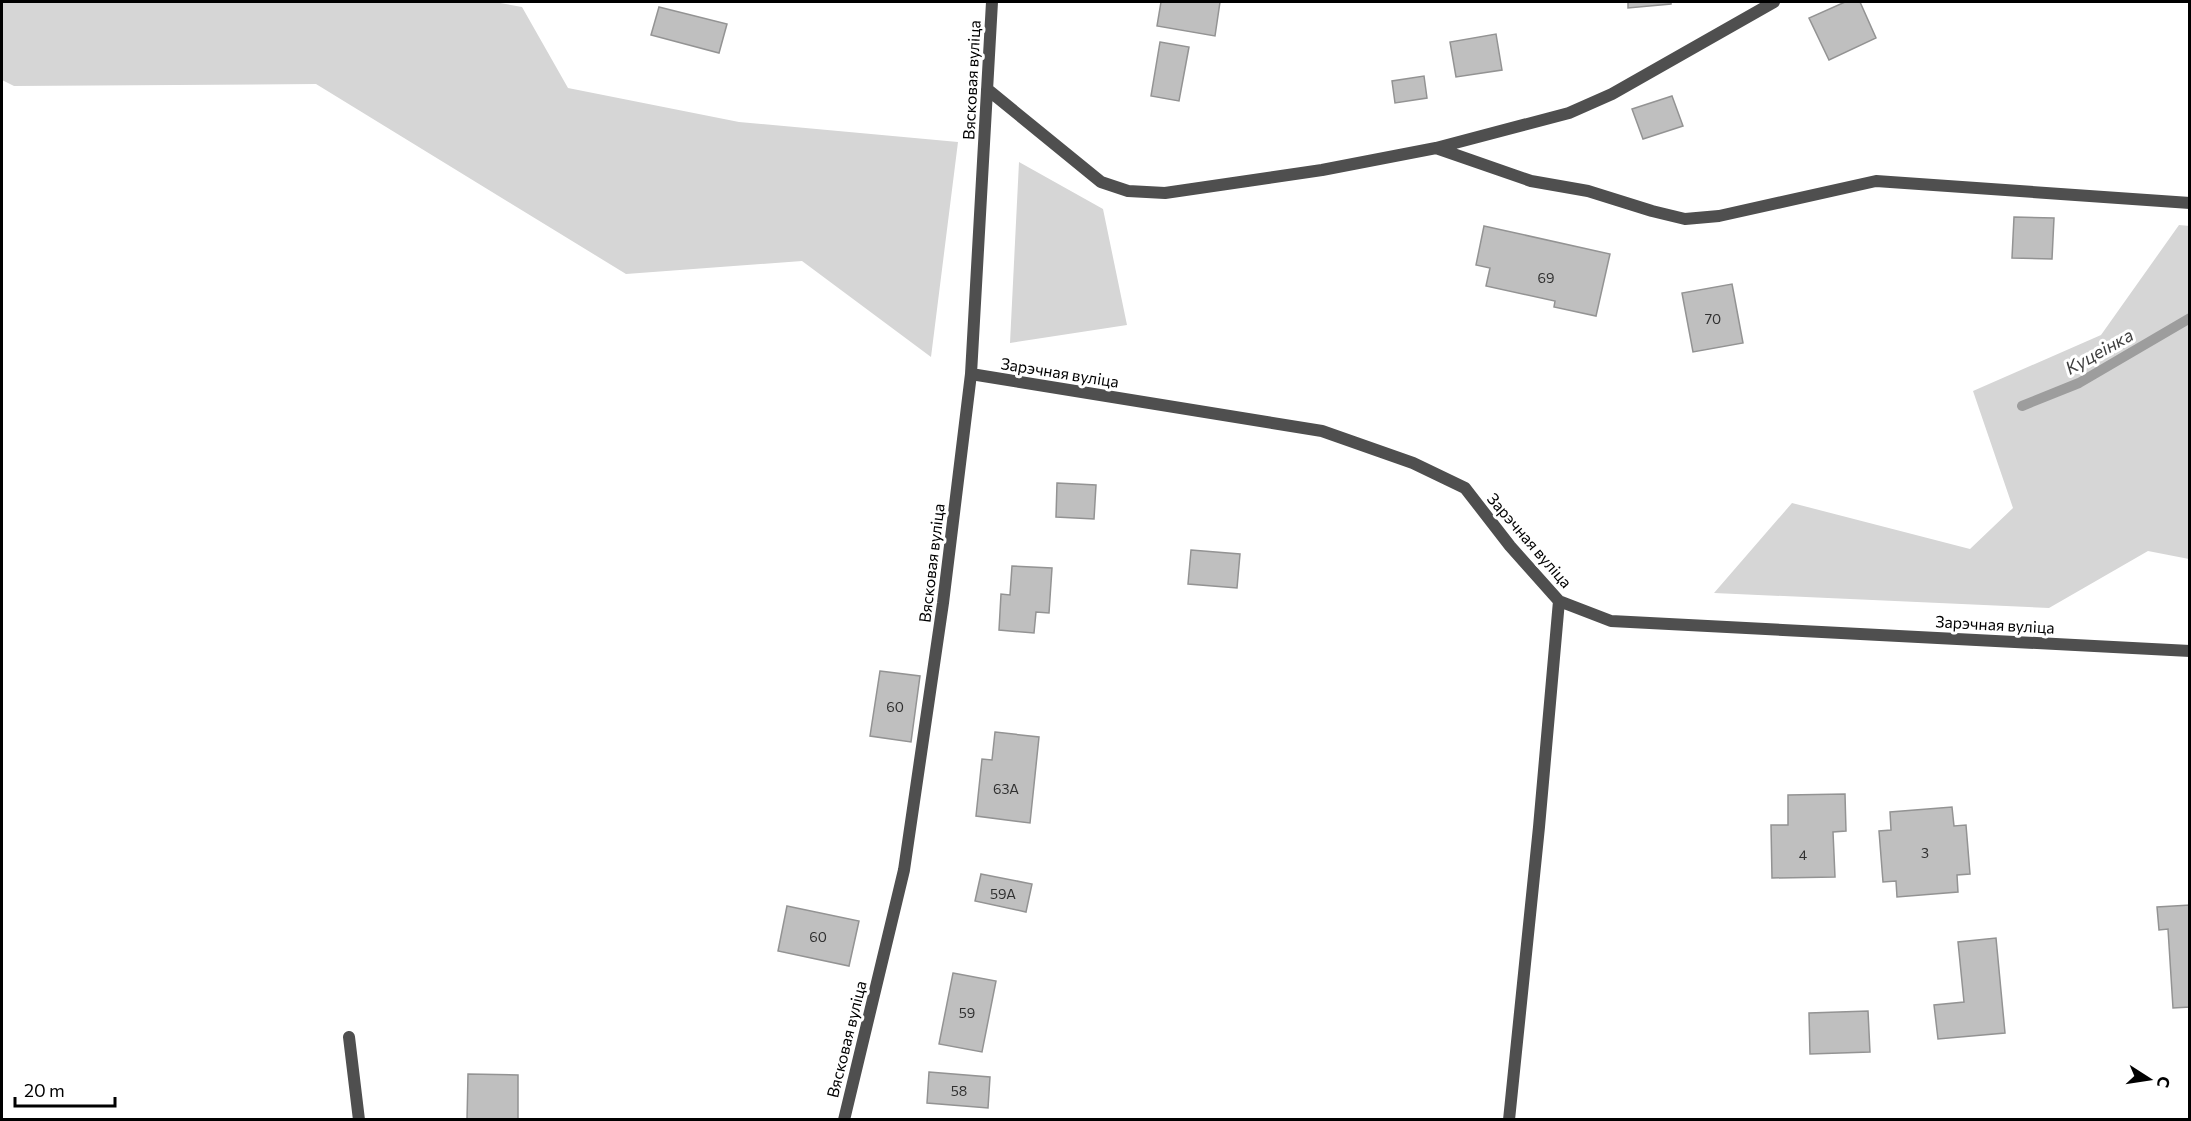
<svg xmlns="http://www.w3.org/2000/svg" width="2191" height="1121" font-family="Commissioner,sans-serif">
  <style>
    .green { fill: #d6d6d6 }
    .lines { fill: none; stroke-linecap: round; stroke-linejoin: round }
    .stream { stroke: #9d9d9d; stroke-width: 10 }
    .building { fill: #bfbfbf; stroke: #939393; stroke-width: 1.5 }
    .minor { stroke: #4f4f4f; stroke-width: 12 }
    .labels { text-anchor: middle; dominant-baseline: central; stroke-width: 6; stroke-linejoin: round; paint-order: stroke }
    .number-label { font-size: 14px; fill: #303030 }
    .street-label { font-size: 16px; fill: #000; stroke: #fff }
    .water-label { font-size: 18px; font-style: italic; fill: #3e3e3e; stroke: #fff }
  </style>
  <rect width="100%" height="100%" fill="#fff"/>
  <path class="green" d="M2,2H495L522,7L568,88L739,122L958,142L931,357L802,261L626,274L316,84L14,86L2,80Z
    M1019,162L1103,209L1127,325L1010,343Z
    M2179,225L2190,226L2189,559L2148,551L2049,608L1714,593L1792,503L1970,549L2013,508L1973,391L2101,335Z"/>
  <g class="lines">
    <path class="stream" d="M2022,406L2079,383L2190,318"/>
  </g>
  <path class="building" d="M1161,2H1220L1215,36L1157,26Z
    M1628,2H1671V4L1628,8Z
    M1845,2H1860L1876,38L1829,60L1809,18Z
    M659,7L727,24L719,53L651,35Z
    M1496,34L1502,70L1456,77L1450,42Z
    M1160,42L1189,47L1179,101L1151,96Z
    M1424,76L1427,98L1395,103L1392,81Z
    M1672,96L1683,126L1643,139L1632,109Z
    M2014,217L2054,218L2052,259L2012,258Z
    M1484,226L1610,254L1596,316L1554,307L1555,301L1486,286L1490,268L1476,265Z
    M1732,284L1743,343L1693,352L1682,293Z
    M1057,483L1096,485L1094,519L1056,517Z
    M1191,550L1240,554L1237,588L1188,584Z
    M1012,566L1052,568L1049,613L1036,612L1034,633L999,630L1001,594L1010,595Z
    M880,671L920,676L911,742L870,736Z
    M995,732L1039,737L1030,823L976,816L982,759L992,760Z
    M1845,794L1846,831L1833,832L1835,877L1772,878L1771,825H1788V795Z
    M1952,807L1954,826L1966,825L1970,874L1957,875L1958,892L1897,897L1896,881L1883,882L1879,831L1891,830L1890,812Z
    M981,874L1032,884L1026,912L975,901Z
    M2190,905V1007L2173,1008L2168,929L2159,930L2157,907Z
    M787,906L859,921L849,966L778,951Z
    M1996,938L2005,1033L1938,1039L1934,1005L1964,1002L1958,942Z
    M953,973L996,981L982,1052L939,1044Z
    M1868,1011L1870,1052L1810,1054L1809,1013Z
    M929,1072L990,1077L988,1108L927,1103Z
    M468,1074L518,1075V1120H467Z"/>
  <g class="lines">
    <path class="minor" d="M987,89L1101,182L1128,191L1165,193L1322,170L1436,148L1531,181L1588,191L1652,211L1685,219L1719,216L1876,181L2190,203
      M1436,148L1569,113L1612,94L1774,2
      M971,374L1322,431L1413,463L1465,488L1510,546L1559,601L1611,621L2190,651
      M349,1037L359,1120
      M844,1120L904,870L943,603L971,374L992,2
      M1509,1120L1539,827L1559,601"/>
  </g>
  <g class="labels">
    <g class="number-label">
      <text x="1546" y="277">69</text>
      <text x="1713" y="318">70</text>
      <text x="895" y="706">60</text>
      <text x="1006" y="788">63А</text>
      <text x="1925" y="852">3</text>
      <text x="1803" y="854">4</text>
      <text x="1003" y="893">59А</text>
      <text x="818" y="936">60</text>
      <text x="967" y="1012">59</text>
      <text x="959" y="1090">58</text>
    </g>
    <g class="street-label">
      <text transform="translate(971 80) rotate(-87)">Вясковая вуліца</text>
      <text transform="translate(1060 372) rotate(9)">Зарэчная вуліца</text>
      <text transform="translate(1530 540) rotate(49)">Зарэчная вуліца</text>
      <text transform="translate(931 563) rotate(-83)">Вясковая вуліца</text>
      <text transform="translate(1995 624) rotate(3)">Зарэчная вуліца</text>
      <text transform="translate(846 1039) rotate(-76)">Вясковая вуліца</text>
    </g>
    <g class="water-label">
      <text transform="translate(2099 351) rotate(-29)">Куцеінка</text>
    </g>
  </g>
  <rect width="2191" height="1121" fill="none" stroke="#000000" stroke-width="6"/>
  <g transform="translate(2149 1079) rotate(102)" stroke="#ffffff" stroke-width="4.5" paint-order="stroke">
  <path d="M0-4.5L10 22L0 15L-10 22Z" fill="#000000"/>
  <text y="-9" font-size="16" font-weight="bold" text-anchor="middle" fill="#000000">С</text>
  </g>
  <path d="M15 1097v9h100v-9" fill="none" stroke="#000000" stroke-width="3"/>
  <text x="24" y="1097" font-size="18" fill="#000000" stroke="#ffffff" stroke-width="4.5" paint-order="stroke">20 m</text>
</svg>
